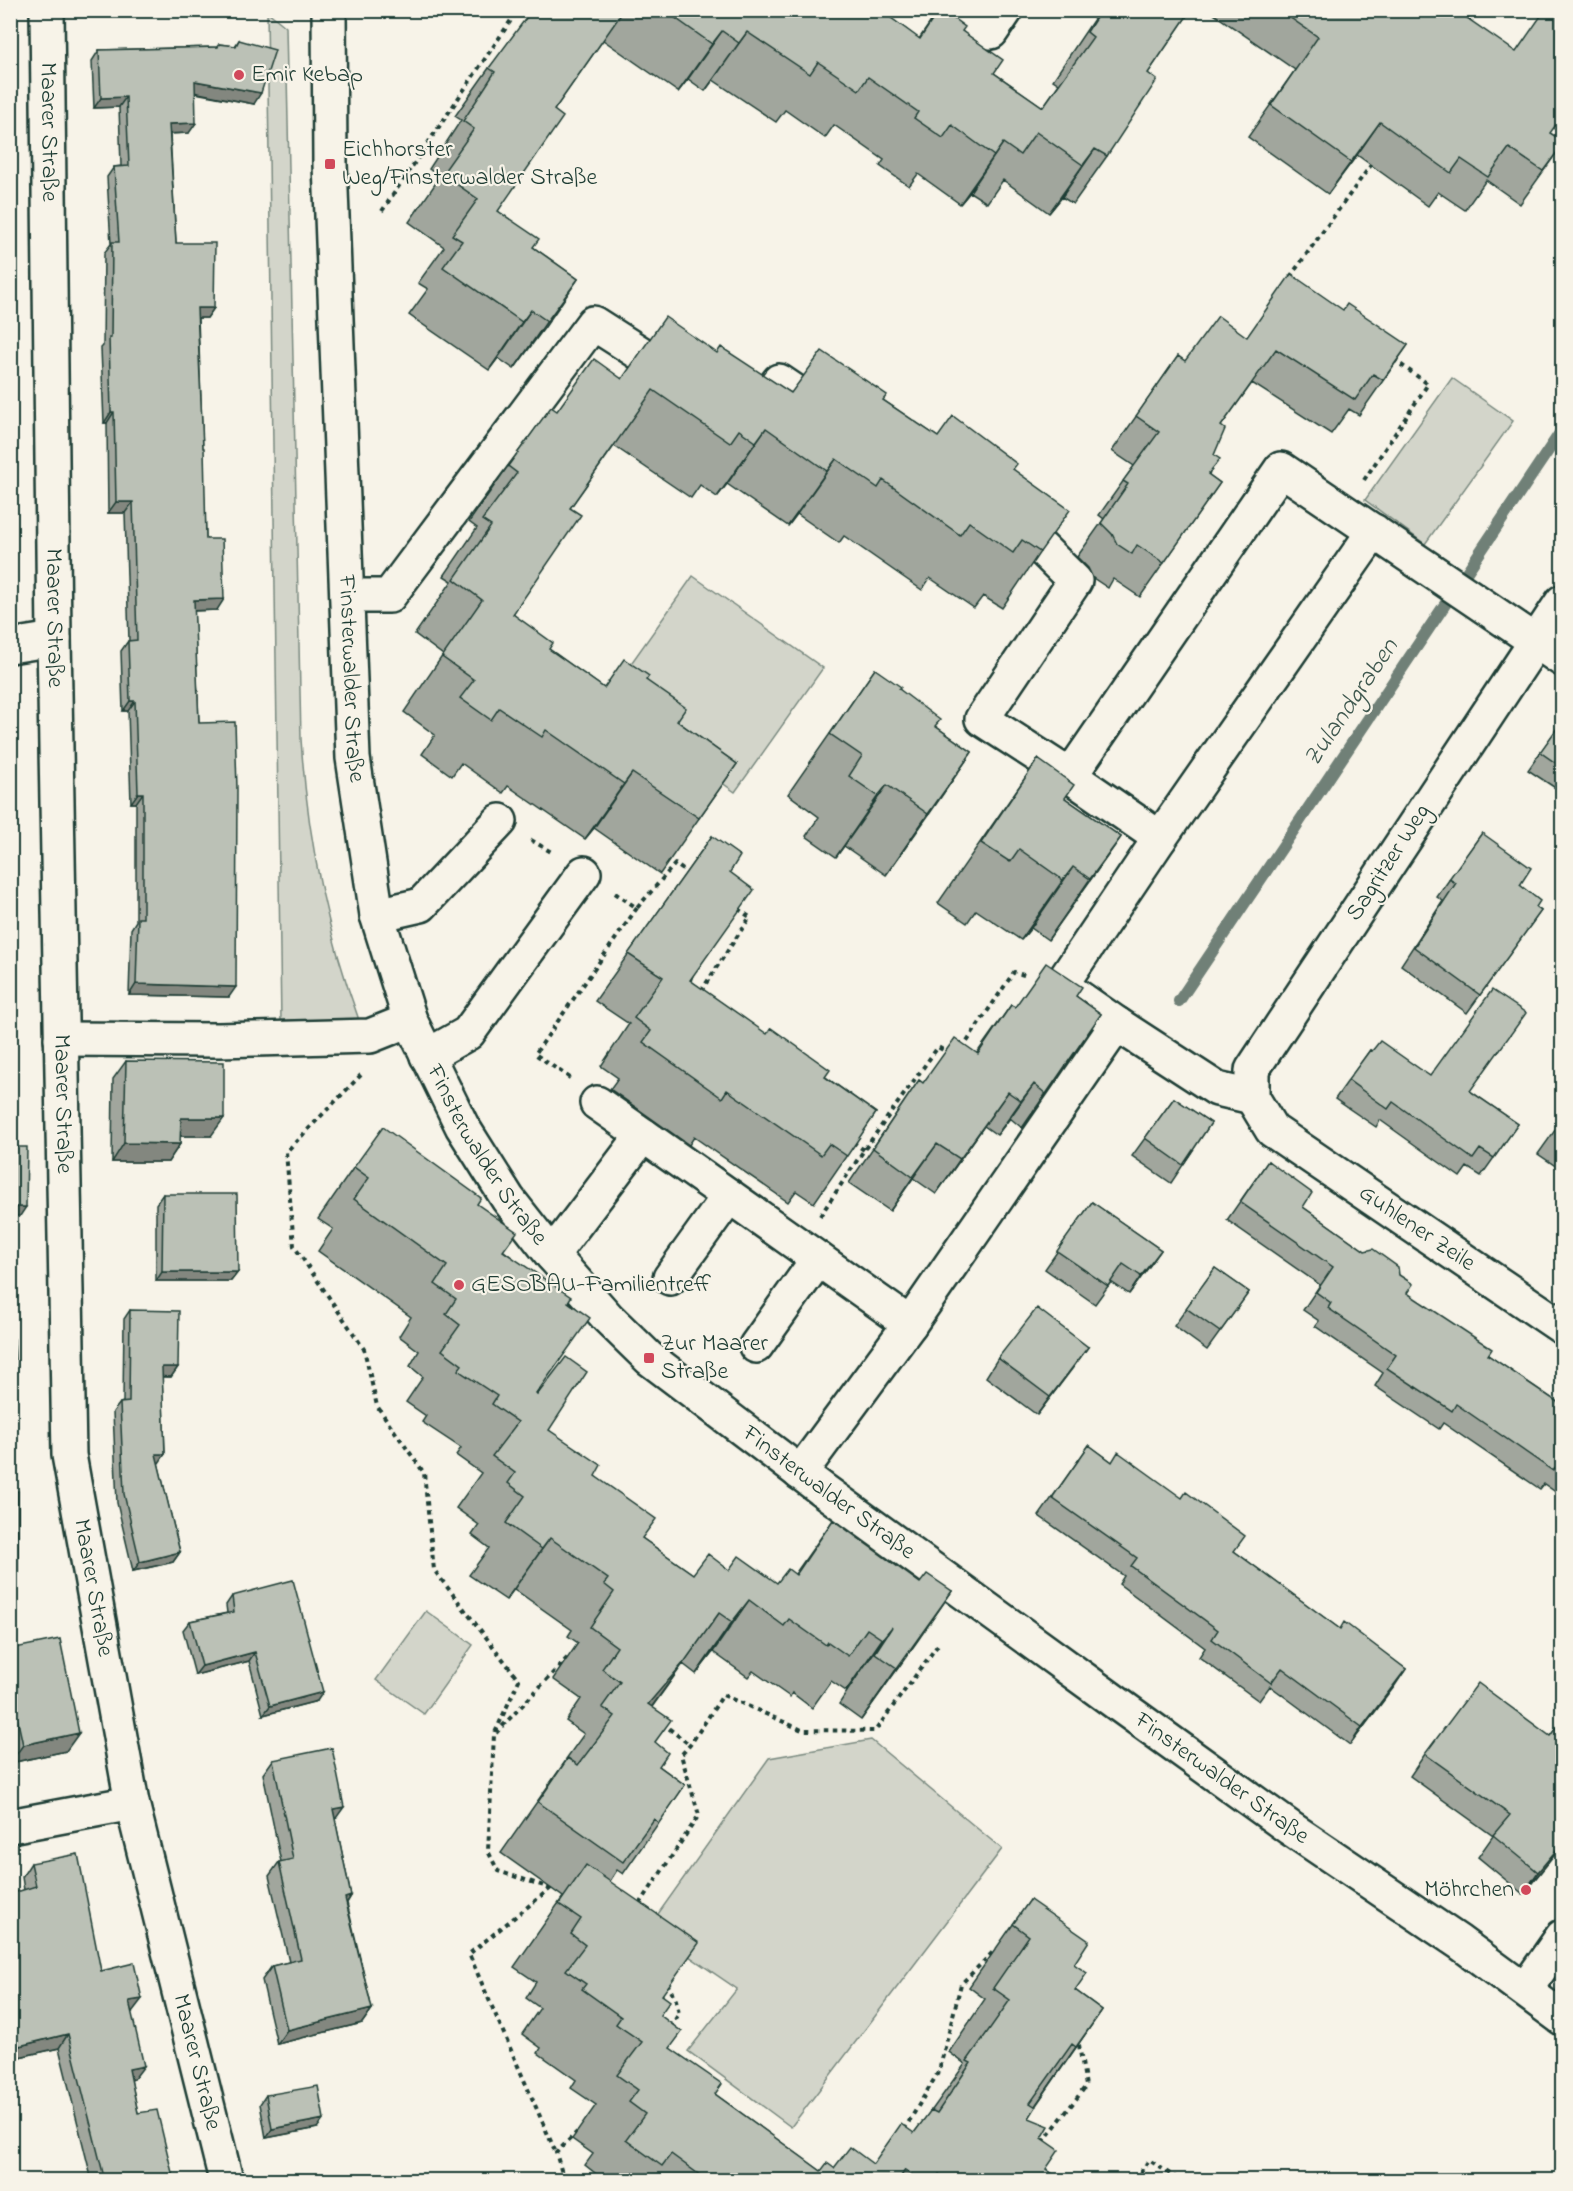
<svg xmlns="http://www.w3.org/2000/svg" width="1573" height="2191" font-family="'Indie Flower',sans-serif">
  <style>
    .green { fill: #d3d5ca; stroke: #79897f; stroke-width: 1.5 }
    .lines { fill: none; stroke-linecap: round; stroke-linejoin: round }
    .stream { stroke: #6f8077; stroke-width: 12 }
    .minor-casing { stroke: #1f3d34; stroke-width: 38 }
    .path { stroke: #1f3d34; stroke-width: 4; stroke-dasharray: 4.5 4.5; stroke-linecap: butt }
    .minor { stroke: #f7f3e8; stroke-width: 33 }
    .wall { fill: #a1a69d; stroke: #1f3d34; stroke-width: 1.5 }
    .shaded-wall { fill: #83877f; stroke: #1f3d34; stroke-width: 1.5 }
    .building { fill: #bbc1b6; stroke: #1f3d34; stroke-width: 1.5 }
    .poi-dot { fill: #d1495b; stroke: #f7f3e8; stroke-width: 2 }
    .labels { text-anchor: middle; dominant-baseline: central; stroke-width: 4.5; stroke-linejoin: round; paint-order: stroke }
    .poi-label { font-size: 24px; fill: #1f3d34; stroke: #f7f3e8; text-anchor: start }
    .street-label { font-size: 24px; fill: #1f3d34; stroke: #f7f3e8 }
    .water-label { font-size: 26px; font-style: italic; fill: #405950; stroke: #f7f3e8 }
  </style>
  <rect width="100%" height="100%" fill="#f7f3e8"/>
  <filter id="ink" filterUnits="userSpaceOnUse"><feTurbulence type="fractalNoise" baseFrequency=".0167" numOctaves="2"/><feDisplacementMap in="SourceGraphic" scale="12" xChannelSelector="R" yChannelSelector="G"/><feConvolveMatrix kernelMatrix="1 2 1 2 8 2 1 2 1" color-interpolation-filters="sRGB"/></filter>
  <g filter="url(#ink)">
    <path class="green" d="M267,11L286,27L301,739C307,835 326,929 359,1020L281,1023Z
      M1452,378L1513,421L1425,544L1365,500Z
      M693,576L823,668L735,792L605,700Z
      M426,1611L473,1645L424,1714L376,1680Z
      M871,1740L1002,1849L791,2127L688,2051L737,1989L648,1928L769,1758Z"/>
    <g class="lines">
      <path class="stream" d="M1179,1001L1562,430"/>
      <g class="minor-casing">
        <g id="minor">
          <path id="s1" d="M47,10L54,639L69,1455L132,1803L226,2180"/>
          <path id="s2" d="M329,10L330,164L353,758L377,915L410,1020L462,1126L508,1199L552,1255L608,1318L649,1358L823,1490L1122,1707L1290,1828L1459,1942L1562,2018"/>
          <path d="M962,10L991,32L1006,10"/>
          <path d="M750,419L779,381L831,416"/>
          <path d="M1009,519L1022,529L1075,581L982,719L1070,776L1281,469L1562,659"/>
          <path d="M347,596H389L593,323L676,376"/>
          <path id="s3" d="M1562,602L1252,1070V1097L1272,1130L1562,1327"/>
          <path d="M10,646L54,639"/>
          <path d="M1070,776L1160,838"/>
          <path d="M377,915L421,905L500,821"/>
          <path d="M1117,1024L1061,985L1160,838L1374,531"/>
          <path d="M61,1039L219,1040L370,1036L410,1020"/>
          <path d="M427,1056L468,1033L584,873"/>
          <path d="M597,1103L643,1135"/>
          <path d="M552,1255L643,1135L910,1324"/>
          <path d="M670,1278L729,1196"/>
          <path d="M756,1346L818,1259"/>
          <path d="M800,1473L910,1324L1117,1024L1217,1089L1252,1097"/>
          <path d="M10,1826L132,1803"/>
          <path d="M1525,1990L1562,1937"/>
        </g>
      </g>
      <path class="path" d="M1469,24L1478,10
        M382,211L518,10
        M1290,277L1371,165
        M1364,480L1428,384L1393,359
        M531,840L553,853
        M615,893L637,908L675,864L690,875
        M701,991L750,917L738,909
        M962,1049L1014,972L1027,976
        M361,1075L286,1152L294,1246L364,1349L377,1406L424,1473L434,1570L519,1680L494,1735L488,1851L498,1871L550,1888
        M570,1078L535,1054L637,908
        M853,1142L864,1150
        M820,1216L864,1150L938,1047L948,1053
        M662,1723L690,1745
        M496,1733L570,1655
        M551,1888L469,1954L556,2153
        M640,1904L699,1815L681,1755L690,1745L723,1695L802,1730L875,1731L940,1642
        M667,1983L676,2000L679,2014L670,2027
        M904,2130L939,2071L961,1984L996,1949
        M1043,2142L1086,2086L1078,2039
        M564,2180L556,2153L579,2130
        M1135,2180L1149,2160L1179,2180"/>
      <use href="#minor" class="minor"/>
    </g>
    <path class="wall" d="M540,10H880L919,39L939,10L962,31L994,73L1043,107L1059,84L1053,80L1100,10H1191L1148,73L1107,156L1073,204L1062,197L1049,213L1003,180L987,203L970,192L960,204L918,174L909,186L880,166L884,160L834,125L825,138L785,110L776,122L713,80L705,91L688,79L678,92L603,40L554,110L498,211L533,247L578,279L514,369L498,358L489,370L409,315L428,289L418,283L444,247L409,222L440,177L429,169L461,120L455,116L489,68Z
      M1208,10H1457V11L1550,133L1563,144L1520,204L1486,180L1465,210L1438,192L1428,206L1357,155L1328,194L1248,137L1295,70Z
      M239,40L254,104L195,93L189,133L170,134L176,243L214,308L207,318H198L206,539L217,610L194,611L199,723L229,997L129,995L131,929L136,921V803H131L128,711H123L121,651L128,641H129L125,513H108L107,423H104L101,348L103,346L104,253L111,244L107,177L114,167L121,166L119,107L94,108L92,61L99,50L217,47L219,44L235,46Z
      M1343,310L1408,345L1359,415L1349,409L1331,434L1252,383L1221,426L1209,475L1220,483L1140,597L1113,579L1108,588L1093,578L1088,568L1077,557L1104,519L1099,515L1134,466L1112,451L1178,356L1185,361L1247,337Z
      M717,353L791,393L883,400L938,437L1013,469L1040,552L1002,608L983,596L974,608L930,578L922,590L844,536L839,543L797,514L788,526L727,484L717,497L700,485L691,498L614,446L570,508L513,614L549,649L604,688L646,680L677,721L737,764L660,874L594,828L585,839L508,786L503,793L461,763L452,776L422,754L435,735L404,712L443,655L415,634L452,581L444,576L477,528L469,522L508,466L557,411L622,378Z
      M875,669L899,689L935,726L972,752L886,875L844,846L836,857L806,836L819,817L788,794Z
      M1563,720V793L1528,770Z
      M1038,759L1065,798L1121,837L1048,940L1031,928L1021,940L976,910L967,923L938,903Z
      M1482,833L1520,885L1536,907L1541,911L1467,1013L1401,965L1443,901L1437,897Z
      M712,836L730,872L691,981L876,1113L814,1203L796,1191L788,1202L694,1137L689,1145L610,1089L618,1078L601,1066L629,1024L595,1001Z
      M1076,996L1101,1014L1022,1128L1010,1118L997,1135L984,1126L936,1194L913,1178L890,1211L849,1183L919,1080L923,1083L977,1053L1011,1005L1015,1007Z
      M1370,1050L1430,1076L1470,1091L1518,1124L1481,1176L1467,1167L1460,1177L1380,1120L1376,1127L1335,1099Z
      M126,1061L211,1136H180V1144L168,1162H112L113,1079Z
      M1174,1098L1211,1123L1171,1183L1132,1156Z
      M1563,1119V1171L1538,1154Z
      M1268,1161L1303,1207L1399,1275L1407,1293L1488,1355L1563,1406V1497L1544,1484L1540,1489L1443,1423L1439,1429L1375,1386L1383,1373L1315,1326L1319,1321L1303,1310L1320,1285L1227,1220Z
      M354,1167L477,1204L504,1251L568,1302L536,1394L549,1430L595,1476L642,1538L693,1574L729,1570L777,1583L795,1574L833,1520L920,1583L952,1591L861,1720L839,1704L856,1678L846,1691L831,1681L812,1708L792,1693L790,1697L753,1671L748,1677L713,1652L696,1674L683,1664L652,1707L655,1743L659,1766L685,1785L623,1874L617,1870L610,1881L663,1995L660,2015L670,2049L715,2094L821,2171L834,2168L873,2164L914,2133L932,2110L965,2064L949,2052L985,1999L969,1987L1030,1900L1074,1964L1075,1990L1102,2010L1035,2106L1029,2118L1042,2138L1046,2169L1062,2181H598L600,2177L585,2165L593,2154L572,2139L596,2105L571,2088L576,2080L538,2053L541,2048L522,2034L540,2008L526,1998L536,1982L514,1967L563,1897L501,1853L567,1759H566L584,1734L566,1721L581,1699L553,1679L578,1643L568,1636L572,1630L514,1589L506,1600L469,1575L489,1548L472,1535L479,1525L456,1508L481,1473L456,1455L461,1448L422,1422L426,1416L406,1402L423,1377L410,1366L419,1351L399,1336L411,1317L318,1251L333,1229L318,1219Z
      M163,1194L238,1272L231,1281H156V1204Z
      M1092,1202L1161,1250L1129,1294L1111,1282L1095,1304L1045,1269Z
      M1215,1268L1249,1292L1207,1350L1174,1326Z
      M130,1310L178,1367L171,1377H162L165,1454L158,1463L180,1552L173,1562L133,1571L117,1503L113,1412L120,1403L123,1402L124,1319Z
      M1088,1347L1037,1415L986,1377L998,1358Z
      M1089,1445L1340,1629L1406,1669L1350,1745L1270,1686L1259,1701L1199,1657L1205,1648L1119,1584L1124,1576L1039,1516Z
      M232,1596L317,1701L263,1715L249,1661L195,1675L183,1630L190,1621L227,1613L226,1605Z
      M10,1649L66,1751L10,1763Z
      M1563,1719V1845L1523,1894L1478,1857L1493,1836L1410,1776L1425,1754L1550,1736Z
      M273,1760L335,1820L351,1896L347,1903L372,2009L362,2023L277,2044L262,1980L272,1966L289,1962L269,1876L279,1862H281L263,1774Z
      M31,1863L101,1971L132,2012H131L134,2079L131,2080L138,2113L174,2181H92L59,2048L10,2059V1894L24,1890L22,1877Z
      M266,2095L317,2128L266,2138L260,2104Z"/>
    <path class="shaded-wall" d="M722,31L688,79L678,92L712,44Z
      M747,32L713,80L705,91L739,43Z
      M195,81L261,93L254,104L188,91Z
      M126,97L119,107L94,108L101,98Z
      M1380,122L1357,155L1328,194L1351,162Z
      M196,123L189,133L162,134L169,124Z
      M1003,143L970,192L960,204L994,156Z
      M1095,149L1062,197L1049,213L1083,165Z
      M578,279L545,327L514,369L547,321Z
      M197,308H214L207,318H190Z
      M531,310L498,358L489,370L522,322Z
      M111,412H114L107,423H104Z
      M766,428L727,484L717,497L756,442Z
      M836,459L797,514L788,526L827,471Z
      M116,502H133L125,513H108Z
      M224,599L217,610L186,611L194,600Z
      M130,701H135L128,711H123Z
      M972,752L930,813L886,875L928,814Z
      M632,773L594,828L585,839L624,784Z
      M887,785L844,846L836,857L878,796Z
      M138,793H143L136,803H131Z
      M1121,837L1078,897L1048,940L1090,879Z
      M1073,867L1031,928L1021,940L1063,880Z
      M136,984L236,987L229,997L129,995Z
      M1034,1084L1010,1118L997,1135L1021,1101Z
      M1008,1092L936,1194L960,1159Z
      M181,1118H224L211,1136H168Z
      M124,1143L180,1144L168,1162H112Z
      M937,1144L913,1178L890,1211L913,1177Z
      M10,1207H26L20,1216H10Z
      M1161,1250L1148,1268L1129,1294L1141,1276Z
      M162,1272H238L231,1281H156Z
      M1088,1347L1075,1365L1037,1415L1050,1397Z
      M162,1367H178L171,1377L156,1376Z
      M10,1398H17L10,1407Z
      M156,1454H165L159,1463L150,1464Z
      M550,1538L514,1589L506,1600L542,1549Z
      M180,1552L173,1562L133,1571L140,1562Z
      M10,1588H18L10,1599Z
      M952,1591L916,1643L861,1720L897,1668Z
      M749,1600L713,1652L696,1674L732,1622Z
      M719,1613L648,1712V1704Z
      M892,1627L856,1678L846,1691L882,1639Z
      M255,1652L249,1661L195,1675L202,1666Z
      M1406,1669L1394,1687L1350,1745L1362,1727Z
      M323,1692L317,1701L263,1715L270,1706Z
      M79,1733L66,1751L10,1763L23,1745Z
      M344,1807L334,1821L333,1809Z
      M1563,1842V1845L1559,1849L1523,1894L1538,1872Z
      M351,1896L342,1910L345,1898Z
      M142,1999L132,2012L120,2014L129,2001Z
      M372,2009L362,2023L277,2044L287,2030Z
      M1102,2010L1032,2111L1076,2047Z
      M68,2034L59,2048L10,2059L19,2046Z
      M144,2066L134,2079L120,2083L129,2069Z
      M324,2119L317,2128L266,2138L272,2129Z"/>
    <path class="building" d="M532,10H535L538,13L540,10H624L554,110L563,117L498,211L539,239L533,247L578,279L547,321L531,310L522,322L443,267L462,241L452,235L478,199L442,174L474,129L463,121L495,72L489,68Z
      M664,10H880L920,39L939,10H942L965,27L962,31L1003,60L994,73L1043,107L1093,37L1087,32L1101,10H1191L1148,73L1157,80L1107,156L1095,149L1083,165L1036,132L1020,155L1003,143L994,156L952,125L943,138L914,118L918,112L868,77L859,90L818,62L810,74L747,32L739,43L722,31L712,44Z
      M1279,10H1457V11L1516,52L1545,10H1563V115L1550,133L1563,141V144L1543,171L1509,148L1488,177L1461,159L1451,173L1380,122L1351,162L1271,105L1318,37Z
      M239,40L275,50L261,93L195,81L196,123L169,124L176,243H215L214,308H197L203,448H204L206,539H222L224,599L194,600L199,723L235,722L237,789L236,987L136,984L138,918H143V793H138L135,701H130L128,641L137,640L133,502H116L114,412H111L109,338H111L112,242H119L114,167L129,166L126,97L101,98L99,50L218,47L219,44L236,46Z
      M1291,274L1343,310L1347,304L1408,345L1383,380L1373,374L1355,400L1276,349L1221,426L1225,429L1214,455L1220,459L1208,474L1220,483L1164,563L1137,545L1132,554L1117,544L1112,534L1101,523L1128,484L1123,481L1159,432L1136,416L1178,356L1185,361L1218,316L1247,337Z
      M665,317L717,353L721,347L791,393L822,351L887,395L883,400L938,437L953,416L1017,464L1013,469L1070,510L1040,552L1022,540L1013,553L969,522L960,535L883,480L878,488L836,459L827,471L766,428L756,442L739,430L730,443L653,390L570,508L581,515L513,614L553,643L549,649L604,688L624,659L649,676L646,680L686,708L677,721L737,764L699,818L632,773L624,784L546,730L542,737L499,708L491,720L460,698L474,680L442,657L482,600L454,579L491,526L482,520L517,473L508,466L551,407L557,411L594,359L622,379Z
      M875,669L901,687L899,689L940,720L935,726L972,752L928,814L887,785L878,796L849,776L862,756L830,734Z
      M1563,720V768L1540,752Z
      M1038,759L1074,785L1065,798L1121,837L1090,879L1073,867L1063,880L1019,849L1010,862L981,843Z
      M1482,833L1531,868L1520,885L1540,901L1536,907L1541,911L1480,995L1414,947L1456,883L1449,879Z
      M712,836L740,856L730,872L754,890L690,980L767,1034L771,1028L830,1070L825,1077L876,1113L847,1156L829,1144L821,1155L727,1090L722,1098L643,1042L651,1031L634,1018L663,977L628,954Z
      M1046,963L1082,987L1076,996L1101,1014L1046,1094L1034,1084L1021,1101L1008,1092L960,1159L937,1144L913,1177L873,1148L919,1080L923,1083L955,1038L978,1054L1011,1005L1015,1007Z
      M1492,990L1526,1013L1470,1091L1518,1124L1494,1158L1480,1149L1473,1159L1393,1102L1388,1109L1348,1080L1370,1050L1372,1051L1380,1041L1430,1076Z
      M126,1061L224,1062V1118H181L180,1144L124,1143Z
      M1174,1098L1211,1123L1183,1165L1145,1138Z
      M1563,1119V1135L1555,1130Z
      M383,1127L481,1198L477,1204L517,1232L503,1251L571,1297L568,1302L590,1318L536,1394L537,1395L566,1357L587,1372L549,1430L601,1465L595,1476L656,1519L642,1538L693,1574L708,1554L729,1570L739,1556L777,1583L788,1569L796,1575L833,1520L920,1583L927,1574L952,1591L897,1668L875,1653L892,1627L882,1639L867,1629L848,1656L828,1642L826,1645L789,1619L784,1626L749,1600L732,1622L719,1613L685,1661L648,1704L671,1720L655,1742L668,1753L659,1766L685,1785L659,1823L654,1819L623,1862L538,1802L568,1758L578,1765L615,1716L602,1707L620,1682L602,1669L617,1647L590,1627L614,1592L604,1584L608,1579L550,1538L542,1549L506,1523L525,1496L508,1483L515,1473L492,1456L518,1422L492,1404L497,1396L458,1370L462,1365L442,1350L460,1325L446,1314L456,1299L435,1284L447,1266L354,1199L369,1178L354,1167Z
      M10,1147H27L26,1207H10Z
      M1268,1161L1312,1193L1303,1207L1365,1251L1373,1249L1398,1267L1399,1275L1413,1284L1407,1293L1492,1349L1488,1355L1563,1406V1470L1557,1466L1553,1471L1456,1404L1452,1411L1387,1368L1396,1355L1328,1308L1331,1303L1316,1292L1333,1267L1240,1202Z
      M163,1194H237L238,1272H162Z
      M1092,1202L1161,1250L1141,1276L1123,1264L1108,1286L1057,1251Z
      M1215,1268L1249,1292L1220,1332L1186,1308Z
      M1037,1308L1088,1347L1050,1397L998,1358Z
      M130,1310L179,1311L178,1367H162L165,1454H156L180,1552L140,1562L124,1494L120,1403L129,1402Z
      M10,1339H14L17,1398H10Z
      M1089,1445L1112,1462L1118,1452L1182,1498L1186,1492L1245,1536L1234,1551L1340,1629L1344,1622L1406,1669L1362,1727L1282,1668L1271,1683L1212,1639L1218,1630L1131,1566L1137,1558L1052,1498Z
      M18,1491V1588H10V1492Z
      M293,1580L323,1692L270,1706L255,1652L202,1666L190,1621L234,1612L232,1596Z
      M60,1639L79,1733L23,1745L10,1685V1649Z
      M1478,1683L1550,1736L1563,1719V1842L1538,1872L1493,1835L1510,1815L1425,1754Z
      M332,1748L344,1807L333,1809L351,1896L345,1898L372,2009L287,2030L272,1966L301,1959L279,1862L293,1859L273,1760Z
      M78,1854L101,1971L134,1963L142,1999L129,2001L144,2066L129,2069L138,2113L157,2110L174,2181H105L68,2034L19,2046L10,2008V1894L36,1886L31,1863Z
      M586,1865L699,1943L662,1995L670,2001L660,2015L682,2032L670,2048L722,2084L715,2094L821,2171L827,2163L834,2168L850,2147L873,2164L901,2124L914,2133L931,2110L937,2113L971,2063L967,2061L1010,2000L993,1988L1029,1936L1013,1924L1030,1900L1089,1941L1074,1964L1087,1973L1075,1990L1102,2010L1076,2047L1072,2044L1030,2103L1036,2107L1029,2118L1049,2126L1042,2138L1059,2150L1046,2169L1062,2181H948L939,2174L934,2181H920L905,2170L898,2181H708L671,2154L662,2166L626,2140L645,2114L629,2102L638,2090L617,2075L642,2042L616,2024L621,2017L582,1989L586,1984L566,1970L585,1945L571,1934L581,1919L559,1904Z
      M318,2086L324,2119L272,2129L266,2095Z
      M10,2172H12L15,2181H10Z"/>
  </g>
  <g class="poi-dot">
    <circle cx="239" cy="75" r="6"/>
    <rect x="324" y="158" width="12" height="12" rx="3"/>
    <circle cx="459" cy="1285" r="6"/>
    <rect x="643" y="1352" width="12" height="12" rx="3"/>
    <circle cx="1526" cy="1890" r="6"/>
  </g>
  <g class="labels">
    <g class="poi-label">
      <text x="251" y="75">Emir Kebap</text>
      <text x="342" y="150">Eichhorster<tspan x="342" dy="28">Weg/Finsterwalder Straße</tspan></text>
      <text x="471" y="1285">GESOBAU-Familientreff</text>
      <text x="661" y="1344">Zur Maarer<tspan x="661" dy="28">Straße</tspan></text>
      <text x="1514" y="1890" text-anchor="end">Möhrchen</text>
    </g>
    <g class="street-label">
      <text stroke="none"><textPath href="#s1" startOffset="122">Maarer Straße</textPath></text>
      <text stroke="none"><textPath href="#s1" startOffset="608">Maarer Straße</textPath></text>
      <text stroke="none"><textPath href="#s2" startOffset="669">Finsterwalder Straße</textPath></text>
      <text transform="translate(1389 863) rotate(-57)">Sagritzer Weg</text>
      <text stroke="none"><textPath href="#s1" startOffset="1094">Maarer Straße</textPath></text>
      <text stroke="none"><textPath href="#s2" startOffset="1173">Finsterwalder Straße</textPath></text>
      <text stroke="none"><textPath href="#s3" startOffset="802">Guhlener Zeile</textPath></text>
      <text stroke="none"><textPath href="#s2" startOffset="1659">Finsterwalder Straße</textPath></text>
      <text stroke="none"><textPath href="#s1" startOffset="1580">Maarer Straße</textPath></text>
      <text stroke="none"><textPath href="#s2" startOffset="2145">Finsterwalder Straße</textPath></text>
      <text stroke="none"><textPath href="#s1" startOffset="2066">Maarer Straße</textPath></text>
    </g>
    <g class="water-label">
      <text transform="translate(1352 703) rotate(-56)">Zulandgraben</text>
    </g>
  </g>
  <rect width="1573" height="2191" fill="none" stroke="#f7f3e8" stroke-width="36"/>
  <rect x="18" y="18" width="1537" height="2155" fill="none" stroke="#1f3d34" stroke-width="2" filter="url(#ink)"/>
</svg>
